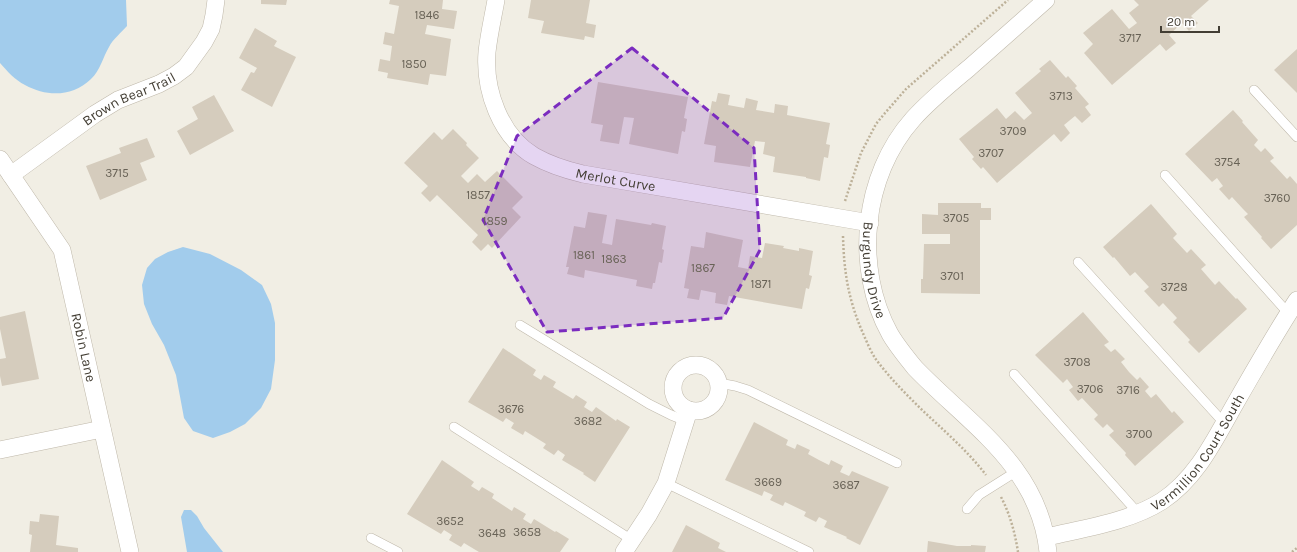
<svg xmlns="http://www.w3.org/2000/svg" width="1297" height="552" font-family="Karla,sans-serif">
  <style>
    .water { fill: #a2ccec }
    .building { fill: #d5ccbd }
    .lines { fill: none; stroke-linecap: round; stroke-linejoin: round }
    .service-casing { stroke: #bfb8aa; stroke-width: 10 }
    .minor-casing { stroke: #bfb8aa; stroke-width: 18 }
    .path { stroke: #bdb199; stroke-width: 2.5; stroke-dasharray: 2 2; stroke-linecap: butt }
    .service { stroke: #fff; stroke-width: 9 }
    .minor { stroke: #fff; stroke-width: 17 }
    .marked { fill: #7b2cbf; fill-opacity: 0.2; stroke: #7b2cbf; stroke-width: 3; stroke-dasharray: 8 5; stroke-linejoin: round }
    .labels { text-anchor: middle; dominant-baseline: central; stroke-width: 3; stroke-linejoin: round; paint-order: stroke }
    .number-label { font-size: 12px; fill: #686256 }
    .street-label { font-size: 14px; fill: #433e34; stroke: #fff }
  </style>
  <rect width="100%" height="100%" fill="#f1eee4"/>
  <path class="water" d="M0,0H126L127,26C121,33 113,39 109,47C103,57 100,71 91,79C72,97 47,97 25,85C15,80 7,71 0,63Z
    M183,247L210,254L241,270L262,285L271,304L275,323V360L271,389L261,408L245,424L230,432L213,438L193,431L184,418L176,375L164,345L152,324L144,304L142,285L147,268L155,259L168,252Z
    M184,510H191L197,516L204,528L223,552H187L181,517Z"/>
  <path class="building" d="M261,0H287L286,5L261,4Z
    M390,0H443L442,9L457,11L454,29L427,25L425,34L451,39L446,76L430,74L428,85L387,78L388,73L378,71L380,59L390,61L392,46L383,44L385,32L394,34L399,6L389,4Z
    M531,0H590L586,23L596,25L594,38L585,36L584,40L541,33L544,21L528,18Z
    M1134,0H1209L1191,16L1198,23L1189,31L1182,23L1169,35L1176,43L1166,51L1160,44L1112,85L1084,53L1093,44L1083,33L1112,9L1129,29L1137,23L1129,13L1139,5Z
    M255,28L277,41L274,46L296,57L272,107L241,90L251,72L254,73L257,68L239,58Z
    M1297,49V93L1274,70Z
    M1050,60L1066,78L1068,76L1077,86L1075,88L1089,104L1085,107L1091,115L1082,123L1075,116L1064,125L1070,133L1061,142L1054,134L997,183L983,167L981,169L972,159L974,157L959,139L997,108L1006,119L1015,111L1024,120L1032,113L1015,93L1041,71L1039,69Z
    M598,82L688,97L684,118L687,119L685,132L682,131L678,154L629,144L634,118L624,117L619,144L600,141L603,125L591,123Z
    M718,93L730,95L728,105L744,108L746,98L758,101L756,110L774,113L775,104L788,106L787,115L830,123L826,144L830,145L828,158L824,157L820,181L806,178V177L773,172L775,157L763,154L765,142L755,141L750,167L714,162L716,146L704,144L712,101L716,102Z
    M214,95L234,131L190,155L177,131L198,119L192,107Z
    M1233,110L1243,121L1242,122L1258,140L1254,145L1261,152L1265,148L1274,158L1270,161L1275,166L1287,179L1290,176L1297,184V225L1271,249L1261,238L1262,237L1244,217L1248,214L1243,209L1232,197L1229,200L1219,189L1223,186L1217,178L1212,182L1185,154Z
    M453,129L467,143L466,145L479,158L461,176L468,183L477,174L485,182L497,171L523,197L512,208L521,217L492,248L488,244L481,251L472,242L478,235L437,195L430,202L421,193L428,186L404,163L434,132L442,140Z
    M147,138L155,157L140,163L147,180L100,200L86,166L121,153L119,148Z
    M938,203H981V208H991V220H980V294L921,293V279H923L924,244H950V234H922V214L938,215Z
    M1151,204L1177,234L1173,238L1187,253L1191,249L1206,265L1201,269L1215,285L1219,281L1236,299L1237,298L1247,309L1199,353L1188,342L1190,340L1173,322L1177,318L1163,303L1159,307L1144,291L1149,287L1135,272L1130,276L1114,257L1113,258L1103,247Z
    M588,212L607,215L602,243L612,245L616,219L651,225L652,223L666,226L662,249L664,250L662,263L659,262L655,283H653L652,289L636,286L637,280L585,270L584,278L567,274L569,267H566L574,226L585,228Z
    M706,232L743,240L738,267L748,269L750,256L762,258L765,243L784,246L783,248L799,251V248L813,251L809,275L812,276L809,289L806,288L802,309L729,296L727,305L715,303L716,293L701,290L699,300L687,298L689,289L684,288L691,246L704,248Z
    M25,311L39,379L2,386L0,376V359L6,358L0,329V317Z
    M1083,312L1109,342L1104,345L1111,352L1115,349L1125,359L1121,362L1129,372L1137,380L1140,377L1149,387L1145,391L1151,398L1156,394L1172,413L1174,411L1184,422L1135,466L1125,455L1126,453L1109,435L1114,431L1107,424L1103,428L1094,419L1098,415L1082,398L1078,401L1069,390L1073,387L1067,379L1063,383L1035,355Z
    M503,348L536,370L533,375L541,380L544,375L556,382L553,387L573,399L576,395L587,402L584,407L592,412L596,407L616,421L617,419L630,427L595,482L583,474L584,473L562,460L565,455L558,450L554,455L543,448L546,444L525,431L523,435L511,428L514,423L506,418L503,422L468,402Z
    M754,422L788,440L786,445L795,449L797,444L810,450L808,454L819,460L829,465L831,460L843,466L840,472L849,476L852,471L889,487L860,545L846,538L847,537L824,527L827,521L819,517L816,522L804,516L806,512L785,502L783,506L770,500L773,495L764,491L762,496L725,480Z
    M442,460L474,482L471,486L479,491L482,487L494,494L492,498L512,511L514,507L526,514L523,519L531,524L534,519L555,532L556,531L569,539L560,552H479L464,543L461,547L449,540L452,535L444,530L441,534L407,514Z
    M40,514L59,516L56,545L78,548V552H30L32,535L29,534L30,521L39,522Z
    M686,525L720,543L718,548L726,552H672Z
    M928,541L957,546H971V545L986,546L985,552H927Z"/>
  <g class="lines">
    <g class="service-casing">
      <path id="service" d="M1254,90L1297,137
        M1165,175L1288,313
        M1078,262L1224,423
        M520,325L649,404L671,415L686,421
        M1014,374L1138,513
        M719,383L735,386L748,390L897,463
        M454,427L632,540
        M666,483L809,552
        M967,509L979,495L1017,471
        M371,538L398,552"/>
    </g>
    <g class="minor-casing">
      <g id="minor">
        <path id="s1" d="M496,0C493,17 489,34 487,52C484,90 500,136 534,156C550,165 566,170 583,174L870,223"/>
        <path id="s2" d="M1046,0C1021,22 995,45 969,68C950,84 930,100 913,119C863,175 853,267 890,334C897,346 906,357 915,368C970,425 1039,466 1048,552"/>
        <path id="s3" d="M0,159L62,250L130,552"/>
        <path id="s4" d="M11,175L95,114L118,100L159,84L174,76L186,67L204,42L211,29L214,15L216,0"/>
        <circle cx="696" cy="388" r="23"/>
        <path d="M0,450L102,429"/>
        <path id="s5" d="M1047,537C1085,528 1129,522 1162,501C1197,478 1215,439 1235,404C1255,369 1275,334 1297,300"/>
        <path d="M624,552L649,514L666,483L689,410"/>
      </g>
    </g>
    <path class="path" d="M845,201L861,153L876,124L885,113L906,89L1008,0
      M843,236C844,272 848,298 862,331C866,340 870,350 875,358C888,376 904,392 920,408C942,429 967,450 986,475
      M1001,497C1010,514 1015,533 1018,552
      M1292,552L1297,548"/>
    <use href="#service" class="service"/>
    <use href="#minor" class="minor"/>
  </g>
  <path class="marked" d="M632,48L754,148L760,250L723,318L547,332L483,220L517,136Z"/>
  <g class="labels">
    <g class="number-label">
      <text x="427" y="15">1846</text>
      <text x="1130" y="38">3717</text>
      <text x="414" y="64">1850</text>
      <text x="1061" y="96">3713</text>
      <text x="1013" y="131">3709</text>
      <text x="991" y="153">3707</text>
      <text x="1227" y="162">3754</text>
      <text x="117" y="173">3715</text>
      <text x="478" y="195">1857</text>
      <text x="1277" y="198">3760</text>
      <text x="956" y="218">3705</text>
      <text x="495" y="221">1859</text>
      <text x="584" y="255">1861</text>
      <text x="614" y="259">1863</text>
      <text x="703" y="268">1867</text>
      <text x="952" y="276">3701</text>
      <text x="761" y="284">1871</text>
      <text x="1174" y="287">3728</text>
      <text x="1077" y="362">3708</text>
      <text x="1090" y="389">3706</text>
      <text x="1128" y="390">3716</text>
      <text x="511" y="409">3676</text>
      <text x="588" y="421">3682</text>
      <text x="1139" y="434">3700</text>
      <text x="768" y="482">3669</text>
      <text x="846" y="485">3687</text>
      <text x="450" y="521">3652</text>
      <text x="527" y="532">3658</text>
      <text x="492" y="533">3648</text>
    </g>
    <g class="street-label">
      <text stroke="none"><textPath href="#s4" startOffset="141">Brown Bear Trail</textPath></text>
      <text stroke="none"><textPath href="#s1" startOffset="258">Merlot Curve</textPath></text>
      <text stroke="none"><textPath href="#s2" startOffset="341">Burgundy Drive</textPath></text>
      <text stroke="none"><textPath href="#s3" startOffset="210">Robin Lane</textPath></text>
      <text stroke="none"><textPath href="#s5" startOffset="182">Vermillion Court South</textPath></text>
    </g>
  </g>
  <path d="M1161 26v6h58v-6" fill="none" stroke="#433e34" stroke-width="2"/>
  <text x="1167" y="26" font-size="12" fill="#433e34" stroke="#ffffff" stroke-width="3" paint-order="stroke">20 m</text>
</svg>
